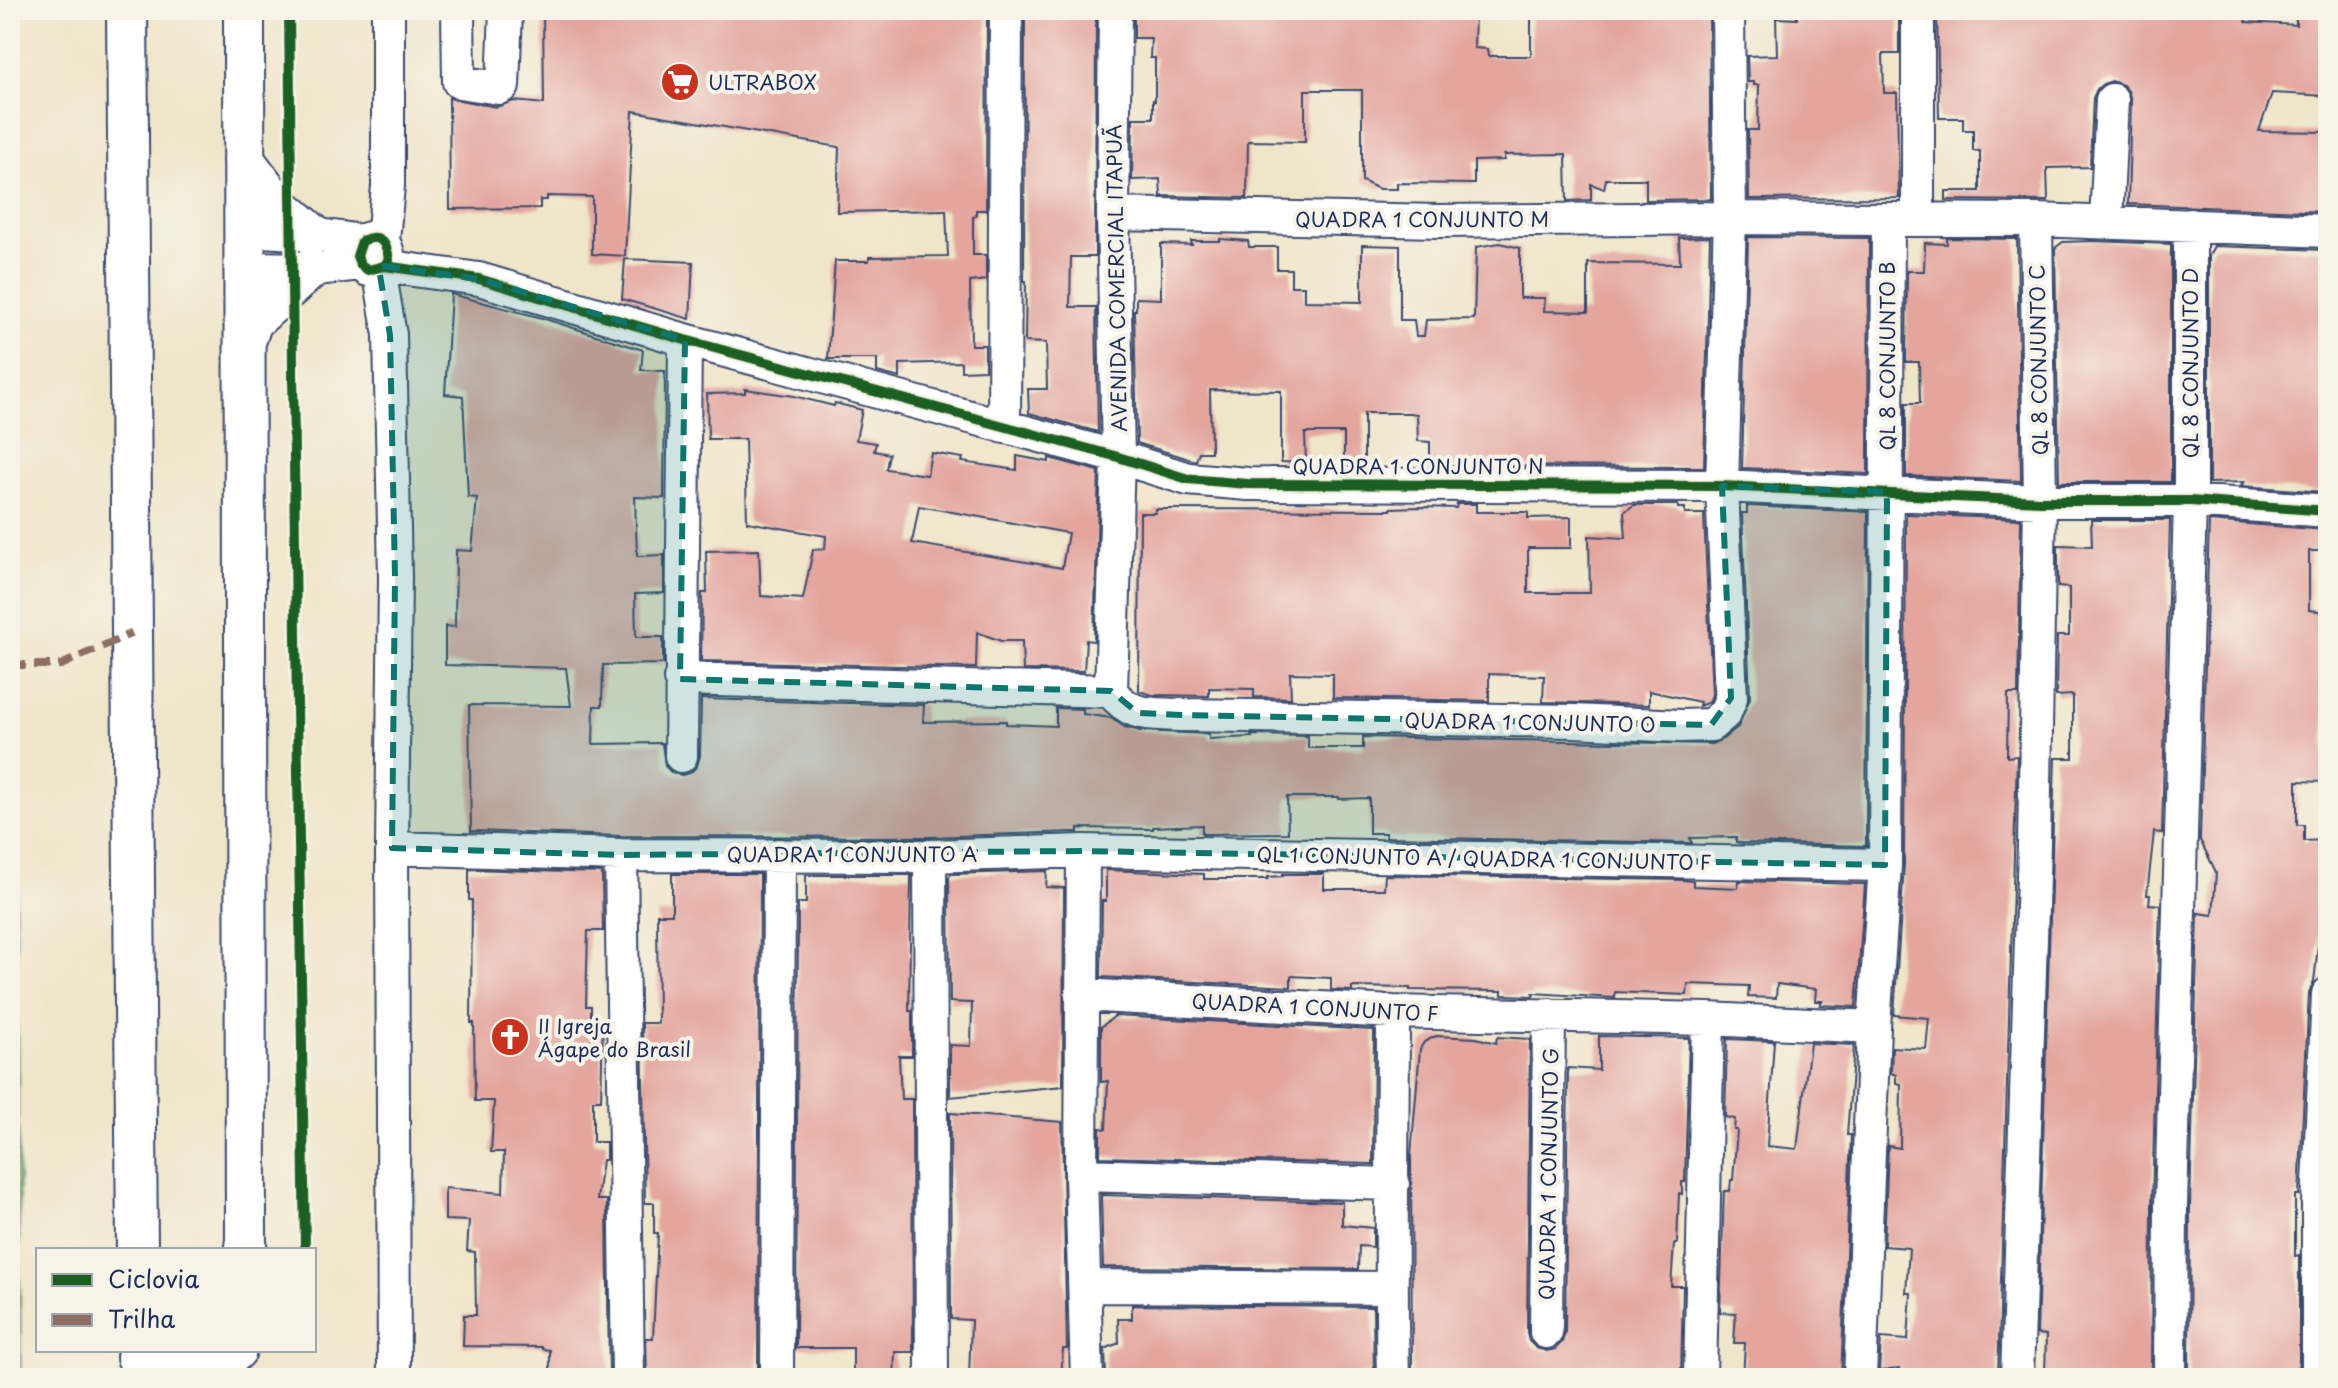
<svg xmlns="http://www.w3.org/2000/svg" width="2338" height="1388" font-family="'Playpen Sans',sans-serif">
  <style>
    .forest { fill: #7eac65; stroke: #4c6e62; stroke-width: 2 }
    .building { fill: #e3a59e; fill-rule: evenodd }
    .lines { fill: none; stroke-linecap: round; stroke-linejoin: round }
    .minor-casing { stroke: #3b4a6e; stroke-width: 36 }
    .major-casing { stroke: #3b4a6e; stroke-width: 44 }
    .minor { stroke: #fff; stroke-width: 32 }
    .major { stroke: #fff; stroke-width: 40 }
    .quiet { stroke: #8d6e63; stroke-width: 8; stroke-dasharray: 16 8; stroke-linecap: butt }
    .cycleway-casing { stroke: #f7f3e8; stroke-width: 15 }
    .cycleway { stroke: #1b5e20; stroke-width: 10 }
    .marked { fill: #0f766e; fill-opacity: 0.2; stroke: #0f766e; stroke-width: 6; stroke-dasharray: 16 10; stroke-linejoin: round }
    .labels { text-anchor: middle; dominant-baseline: central; stroke-width: 8; stroke-linejoin: round; paint-order: stroke }
    .poi-label { font-size: 20px; fill: #1b2f5e; stroke: #f7f3e8; text-anchor: start }
    .street-label { font-size: 20px; fill: #1b2f5e; stroke: #f7f3e8 }
  </style>
  <rect width="100%" height="100%" fill="#f7f3e8"/>
  <filter id="ink" filterUnits="userSpaceOnUse"><feTurbulence type="fractalNoise" baseFrequency=".0125" numOctaves="2"/><feDisplacementMap in="SourceGraphic" scale="16" xChannelSelector="R" yChannelSelector="G"/><feConvolveMatrix kernelMatrix="1 2 1 2 8 2 1 2 1" color-interpolation-filters="sRGB"/></filter>
  <filter id="wash" filterUnits="userSpaceOnUse"><feTurbulence type="fractalNoise" baseFrequency=".006" numOctaves="4" result="noise"/><feDisplacementMap in="SourceGraphic" scale="32" xChannelSelector="R" yChannelSelector="G"/><feGaussianBlur stdDeviation="1.8" result="paint"/><feColorMatrix in="noise" values="0 0 0 0 0 0 0 0 0 0 0 0 0 0 0 0 0 1.4 0 .05"/><feComposite in="paint" operator="in"/></filter>
  <g filter="url(#wash)">
    <rect width="100%" height="100%" fill="#efe5c9"/>
    <path class="forest" d="M10,365L21,1378H10Z"/>
    <g id="blocks">
      <path class="building" d="M543,10H987L986,210H976V216L973,217V255H986V280L970,282L971,345H985V370L961,371V362L900,364V378L877,372V359H828L835,261H869V257L948,256L946,210L837,212L839,147L633,111L625,256L592,254V197L547,196V200H540V208L450,209L449,98L496,107L514,101L544,104Z
        M1041,10H1096L1095,257H1071L1070,307H1096L1098,432L1029,413L1028,389H1047L1046,343L1025,342L1026,281H1024L1025,14H1041Z
        M1138,10H1475L1474,48L1487,49L1488,56H1531V10H1709L1711,199L1646,200V179H1606L1604,189L1591,184V200L1567,201L1566,154L1504,155V160L1474,161V184L1397,183V189H1379L1362,181V90H1305V142L1248,141L1247,198L1161,196L1160,179L1132,180L1133,118H1153V100L1155,101V58H1150L1151,38H1134V13H1138Z
        M1797,10H1899V54H1883L1884,93H1897L1899,198L1749,199L1748,130H1758L1759,85H1754V82H1748L1747,56L1777,55L1776,18L1797,19Z
        M1937,10H2246V22L2296,25V10H2328V96L2272,93L2259,131L2328,132V212L2128,204L2131,100L2128,91L2123,85L2112,81L2103,84L2097,89L2093,98L2090,167L2047,168L2048,201L1946,200V191H1980V151H1973V130H1963V118H1939Z
        M1710,237L1704,467L1430,466V442L1418,441L1417,414L1410,413H1364V460L1344,461V433H1305L1306,463L1281,462V391L1210,390L1211,452H1199L1196,461L1137,443L1134,310H1136V298L1161,299V244L1192,245L1191,241H1220V239L1248,241L1249,247H1277V269H1291V286H1304V301L1362,302V245L1400,246V320H1414L1416,336H1424L1426,320L1474,319L1476,247L1500,243L1520,248V298H1545L1544,311L1588,312V263L1680,264L1679,238Z
        M1748,237L1869,238L1868,474L1742,468Z
        M1947,238L2017,239L2021,481L1906,476V403H1920L1919,362H1906L1907,271H1924L1925,243L1947,244Z
        M2094,241L2171,244V482H2059L2055,248L2063,242Z
        M2214,246L2328,250V447L2324,492L2241,486L2244,482L2209,483V256Z
        M625,259L693,262L690,319L622,299Z
        M451,294L542,318L643,350L641,370L665,371L664,498L635,497L637,556L664,555V593L635,594L636,637H663V664L603,665L602,706H594L593,744L662,743L665,766L672,773L682,775L690,773L697,766L700,756L701,699L924,705L923,722L1006,721V724L1056,726V708L1083,709V714L1111,718L1125,727L1140,731L1209,734V739L1252,737L1251,735L1308,736V748H1363V737L1712,744L1723,739L1738,727L1750,698L1742,513H1747V506L1868,512L1866,846L1740,843L1736,842V837L1690,838L1692,843L1386,837V833H1369V798L1339,799V797H1287L1288,833L1202,834V825L1153,827V829L1078,828V832H1072L930,837L621,836L471,831L469,705L571,706L566,668L445,665V626L455,627L456,550L472,551L477,498L468,497L463,396L445,394Z
        M745,389L794,396L834,406L835,403L862,410L856,440L876,443L874,451L889,454L886,469L927,475L931,453L963,458L962,462L1017,470V456L1049,462V458L1099,471L1094,641L1086,640L1084,671L1023,670L1022,641H1001L977,632L976,668L701,661L702,593H707L706,551L759,550L761,596L803,599L813,550L825,549L826,536L747,522L745,439H708L707,394L745,393ZM919,506L1068,533L1062,568L912,543Z
        M1457,504H1476V512H1528V518L1571,517V548H1528V593H1590L1589,536L1626,538L1624,512L1634,505H1678V508H1685V514H1704L1712,695L1709,702L1699,706L1700,702L1649,691V705L1543,702L1544,676L1489,674V701L1333,698V674L1290,673L1291,698L1254,697V689L1209,688V696L1153,695L1139,691L1140,513H1155V509H1166L1391,510V508L1420,507L1456,508Z
        M1906,514L2021,519L2018,694H2008L2007,757L2017,756L1998,1378H1899V1369L1879,1371L1881,1338L1908,1340L1911,1293H1906L1909,1248L1884,1246L1888,1146L1900,1148L1901,1084L1896,1083V1075L1891,1073L1892,1047L1926,1049L1929,1018L1894,1015L1904,865Z
        M2091,520H2170L2162,833L2154,832L2147,895H2150L2149,904L2160,905L2152,1206L2151,1378H2045L2046,1335L2037,1334L2055,758H2073V695L2056,696L2057,636H2069V588L2058,587V545L2092,546Z
        M2209,521L2326,530V551H2309V610L2328,612L2324,782L2297,781V825H2304V841L2325,840L2322,882H2325L2314,982L2309,993L2299,1195H2295V1256L2299,1255V1378H2189L2190,1207L2198,913L2213,915L2216,872L2200,840Z
        M469,869L602,873L603,931H588L586,1006H591V1022H603L601,1100H593V1142H606V1160H602L597,1200H607L609,1378H550V1350L542,1349V1347L463,1346L464,1315H476L475,1252L467,1251L469,1221L445,1220V1188L503,1193L504,1152H491L494,1101H475L474,1023H471L472,900H469Z
        M1106,870L1204,874V879H1268V877L1283,876V874H1324V889H1384L1385,875L1682,880L1693,881V886L1738,888L1739,881L1865,884L1856,1007L1820,1005L1822,1001H1815L1816,989L1777,984L1776,998L1748,997L1749,986L1688,984L1687,995L1615,992V998L1533,993V996L1502,995V991L1410,990V988L1352,987V991L1331,990V978L1291,976V987L1101,977L1102,901H1106Z
        M1047,871L1046,887L1064,888L1063,1086L950,1097V1045L971,1046L972,1003L950,1002L949,877L951,874Z
        M672,874H760L758,1378H647L646,1338H653L658,1233H654V1203H645L642,1023H658L657,914H672Z
        M806,875H911L909,1011H912V1056H899L901,1099H912L913,1352H895L894,1378H853V1348H796L798,903H806Z
        M1115,1016L1374,1030L1373,1164L1100,1157V1128L1106,1129L1108,1081L1101,1082V1027Z
        M1436,1036L1476,1038L1496,1043L1497,1037L1530,1039L1527,1332L1529,1341L1536,1348L1547,1351L1555,1349L1562,1342L1565,1332L1568,1068L1599,1070V1036L1689,1038L1685,1182H1682V1194L1679,1193L1677,1244H1674L1671,1286H1683L1681,1378H1412L1411,1155L1420,1049L1424,1042Z
        M1727,1039L1774,1041L1767,1146L1797,1149L1810,1043L1854,1045L1847,1135H1851L1841,1378H1743L1745,1343H1734L1736,1313L1720,1312L1724,1191H1730L1731,1180H1733L1737,1130H1734L1735,1119L1725,1117Z
        M950,1113L1062,1122L1067,1349H1063L1061,1378H969L971,1320L951,1319Z
        M1101,1195L1342,1202V1225L1373,1228V1247L1359,1246L1358,1269L1103,1267Z
        M1132,1305L1373,1307L1374,1374L1358,1375V1378H1106L1105,1349L1119,1343L1118,1319H1132Z"/>
    </g>
  </g>
  <g filter="url(#ink)">
    <use href="#blocks" fill-opacity="0" stroke="#3b4a6e" stroke-width="2"/>
    <g class="lines">
      <g class="minor-casing">
        <path id="minor" d="M458,10L459,82L499,88L503,86L506,10
          M1918,10V219
          M1113,214L1440,221L1730,218L2036,220L2328,231
          M2106,222L2112,100
          M244,230L312,234L362,241
          M383,240L388,186V10
          M384,266L389,260C387,243 380,232 362,241L357,256L360,264L368,270L384,266L479,279L685,340L1118,457L1188,479L1248,484L1722,486L2040,501H2190L2328,511
          M244,268L316,269L360,264
          M379,269L390,335L395,577L392,848L394,1378
          M1004,427L1006,10
          M680,679L1111,691
          M1111,691C1131,718 1151,713 1182,715L1574,721L1681,726L1711,725L1725,713L1731,698L1722,486L1730,218L1728,10
          M1111,691L1118,457L1113,214L1115,10
          M681,756L685,340
          M392,848L621,855L930,856L1083,851L1885,865
          M1083,851L1081,1175L1087,1378
          M621,855L628,1378
          M930,856L932,1378
          M1081,995L1393,1012L1708,1019L1874,1027
          M1393,1012C1393,1134 1390,1256 1393,1378
          M1081,1175L1393,1184
          M1086,1286L1391,1288
          M1546,1332L1549,1015
          M777,1378L779,855
          M1700,1378L1708,1019
          M1860,1378L1874,1027L1885,865L1888,219
          M2017,1378L2034,845L2040,501L2036,220
          M2170,1378L2171,1207L2190,501V225
          M2318,1378V1205L2328,994"/>
      </g>
      <g class="major-casing">
        <path id="major" d="M127,10L137,1250
          M244,10L246,1250
          M244,160L277,204L312,234
          M245,342L252,321L310,269
          M137,1357C173,1371 205,1380 236,1350"/>
      </g>
      <use href="#minor" class="minor"/>
      <use href="#major" class="major"/>
      <path class="quiet" d="M10,665H61L132,633"/>
      <g class="cycleway-casing">
        <path id="cycleway" d="M289,10C291,423 300,837 305,1250
          M384,266L389,260C387,243 380,232 362,241L357,256L360,264L368,270L384,266L479,279L685,340L1118,457L1188,479L1248,484L1722,486L2040,501H2190L2328,511"/>
      </g>
      <use href="#cycleway" class="cycleway"/>
    </g>
  </g>
  <path class="marked" d="M384,266L479,279L685,340L680,679L1111,691L1138,713L1182,715L1711,725L1731,698L1722,486L1887,492L1885,865L1083,851L621,855L392,848L395,577L390,335L379,269Z"/>
  <defs>
    <g id="supermarket-disc" transform="scale(2)"><circle r="9.5" fill="#c8321e" stroke="#f7f3e8"/><path d="M-6-5.5h2.5l.6 2H6L4.5 2H-2.5L-4.4-4H-6ZM-1.5 3.2a1.3 1.3 0 1 0 .1 0ZM3 3.2a1.3 1.3 0 1 0 .1 0Z" fill="#fff"/></g>
    <g id="church-disc" transform="scale(2)"><circle r="9.5" fill="#c8321e" stroke="#f7f3e8"/><path d="M-1.2-6h2.4v3.5h3.3v2.4h-3.3V6h-2.4V-.1h-3.3v-2.4h3.3Z" fill="#fff"/></g>
  </defs>
  <g fill-rule="evenodd">
    <use href="#supermarket-disc" x="680" y="82"/>
    <use href="#church-disc" x="510" y="1037"/>
  </g>
  <g class="labels">
    <g class="poi-label">
      <text x="708" y="82">ULTRABOX</text>
      <text x="538" y="1026">II Igreja<tspan x="538" dy="23">Ágape do Brasil</tspan></text>
    </g>
    <g class="street-label">
      <text x="1422" y="219">QUADRA 1 CONJUNTO M</text>
      <text transform="translate(1116 278) rotate(-91)">AVENIDA COMERCIAL ITAPUÃ</text>
      <text transform="translate(1887 356) rotate(-90)">QL 8 CONJUNTO B</text>
      <text transform="translate(2038 360) rotate(-91)">QL 8 CONJUNTO C</text>
      <text transform="translate(2190 363) rotate(-90)">QL 8 CONJUNTO D</text>
      <text x="1418" y="466">QUADRA 1 CONJUNTO N</text>
      <text transform="translate(1530 722) rotate(1)">QUADRA 1 CONJUNTO O</text>
      <text x="852" y="854">QUADRA 1 CONJUNTO A</text>
      <text transform="translate(1484 858) rotate(1)">QL 1 CONJUNTO A / QUADRA 1 CONJUNTO F</text>
      <text transform="translate(1315 1007) rotate(3)">QUADRA 1 CONJUNTO F</text>
      <text transform="translate(1548 1174) rotate(-89)">QUADRA 1 CONJUNTO G</text>
    </g>
  </g>
  <rect width="2338" height="1388" fill="none" stroke="#f7f3e8" stroke-width="40"/>
  <rect x="36" y="1248" width="280" height="104" fill="#f7f3e8" stroke="#9fa5b1" stroke-width="2"/>
  <rect x="52" y="1274" width="40" height="12" fill="#1b5e20" stroke="#9fa5b1" stroke-width="2"/>
  <text x="108" y="1288" font-size="24" fill="#1b2f5e">Ciclovia</text>
  <rect x="52" y="1314" width="40" height="12" fill="#8d6e63" stroke="#9fa5b1" stroke-width="2"/>
  <text x="108" y="1328" font-size="24" fill="#1b2f5e">Trilha</text>
</svg>
